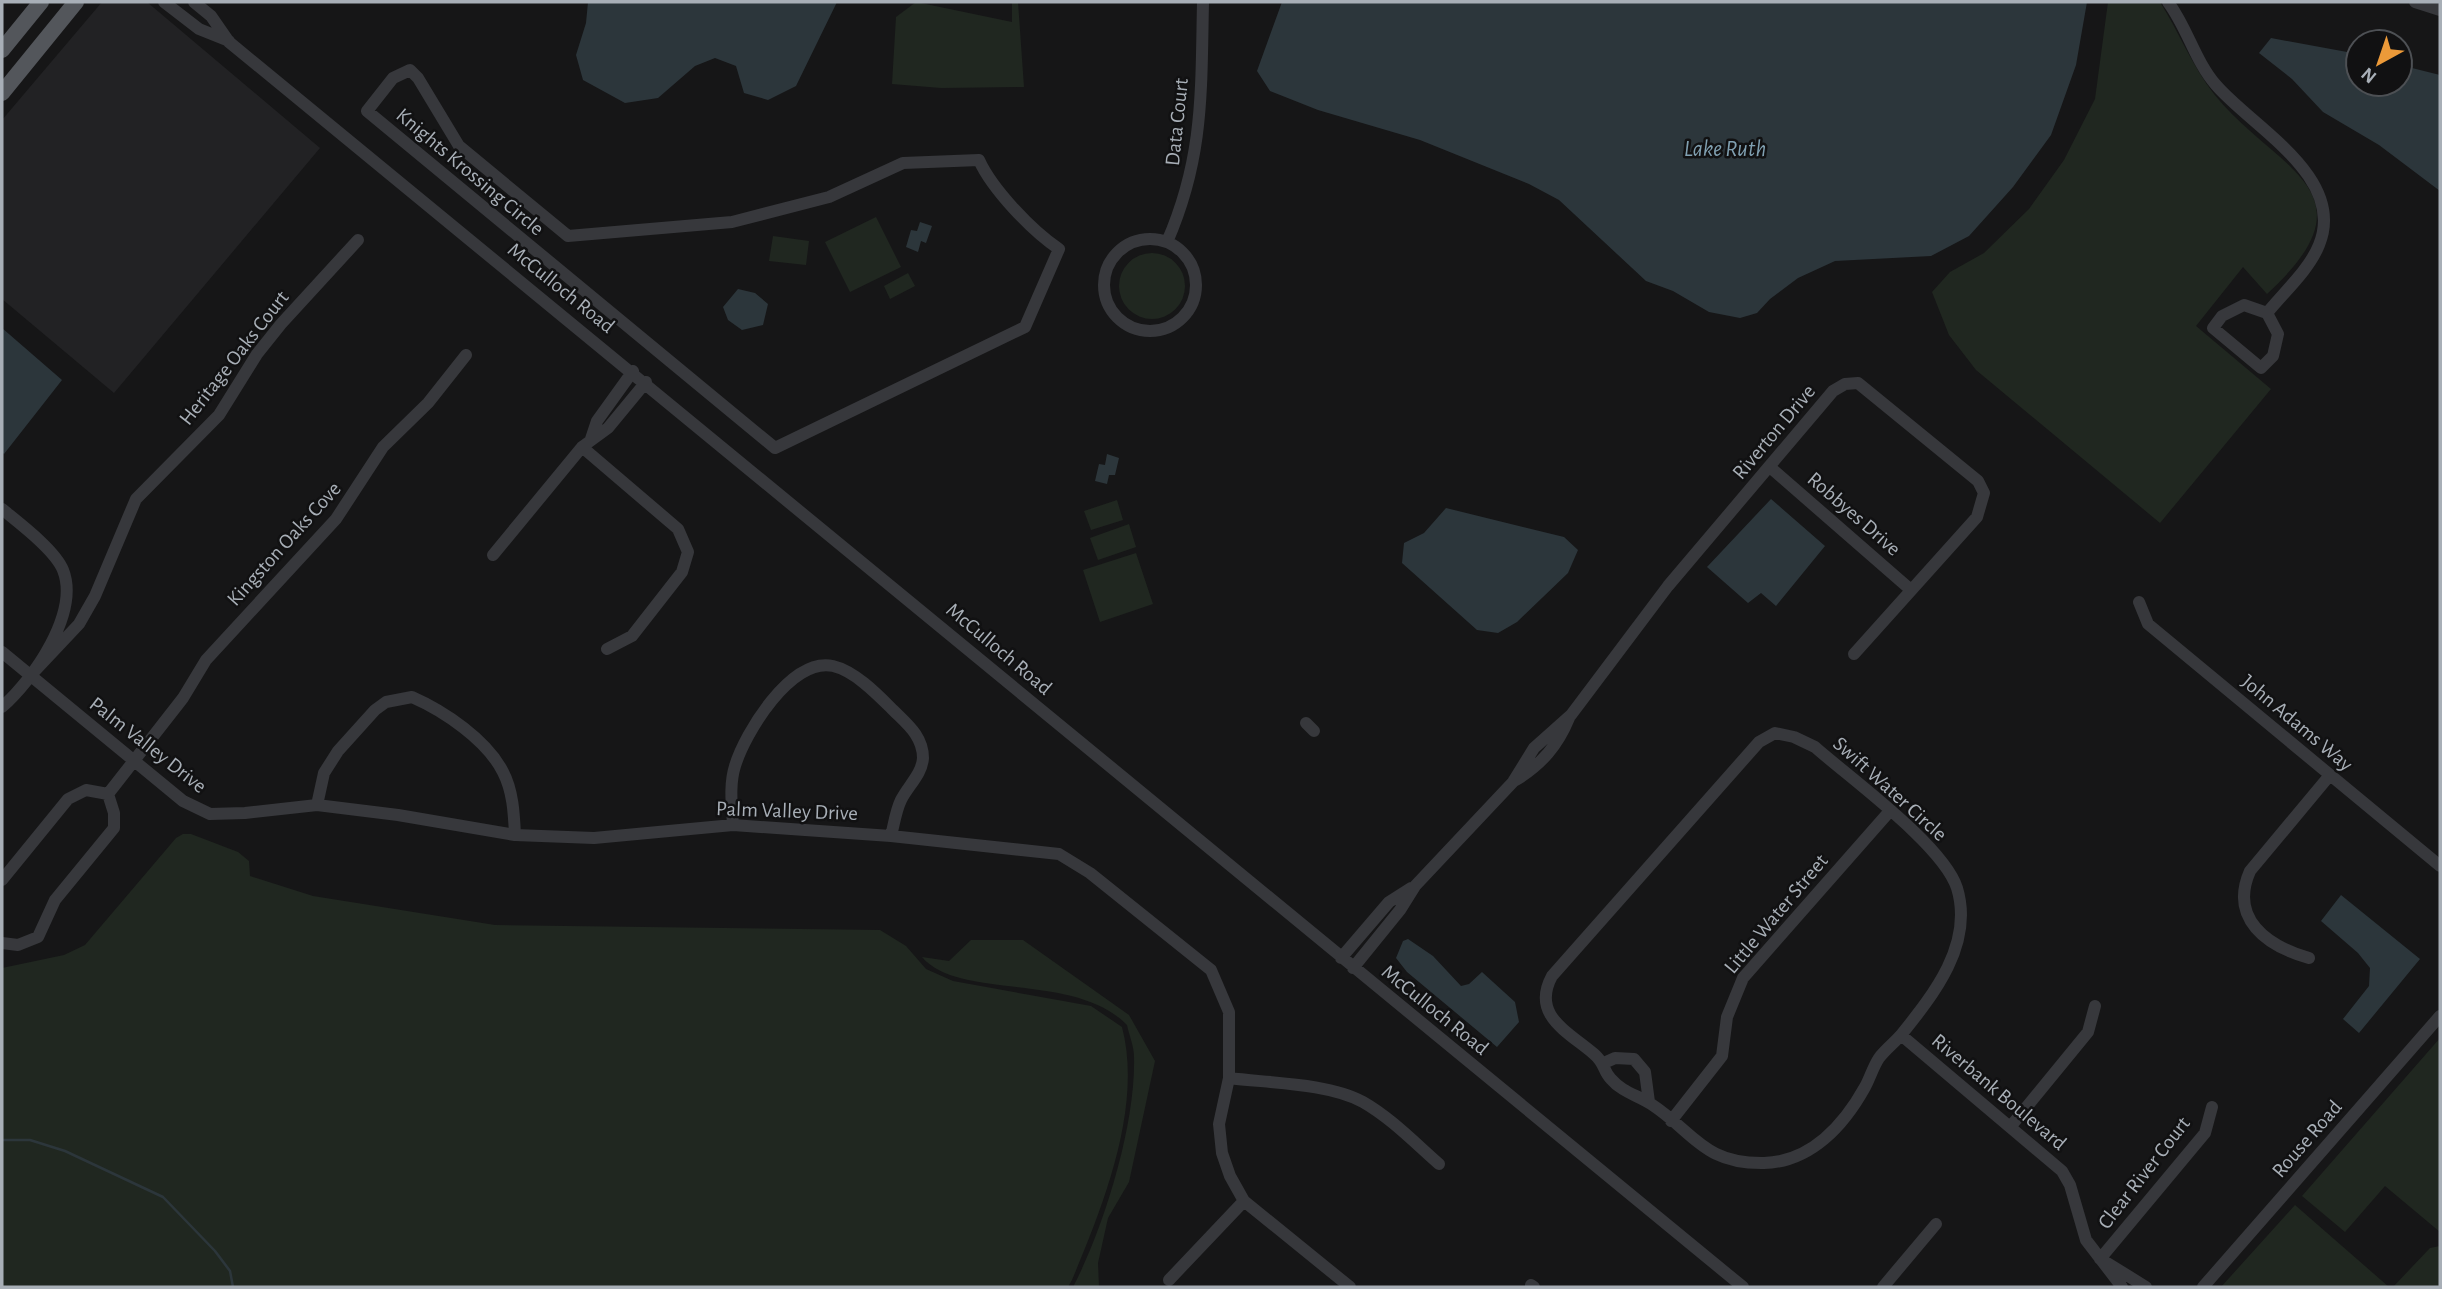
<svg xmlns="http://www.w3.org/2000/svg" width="2442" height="1289" font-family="'Alegreya Sans',sans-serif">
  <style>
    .built { fill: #222224 }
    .green { fill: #202720 }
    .water { fill: #2c363b }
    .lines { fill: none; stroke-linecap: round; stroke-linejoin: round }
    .stream { stroke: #2c363b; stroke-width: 2.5 }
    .minor { stroke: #37383c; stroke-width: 12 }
    .major { stroke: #53565b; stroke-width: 16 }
    .labels { text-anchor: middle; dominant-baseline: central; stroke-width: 5; stroke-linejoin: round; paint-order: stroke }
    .street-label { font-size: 21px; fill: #a8afb7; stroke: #111112 }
    .water-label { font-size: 23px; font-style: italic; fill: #80a0b1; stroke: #111112 }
  </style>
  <rect width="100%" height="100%" fill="#161617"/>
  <path class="built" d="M102,2H147L320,148L114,393L2,299V120Z"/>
  <path class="green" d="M916,2L1012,22V2H1018L1024,87L941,88L892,84L896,17Z
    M2108,2H2160C2179,32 2192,66 2214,94C2274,170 2380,190 2267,294L2243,267L2196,326L2271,389L2160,523L1976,370L1949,335L1932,292L1950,272L1984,253L2029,209L2064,160L2095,99Z
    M876,217L901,267L850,292L825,242Z
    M773,236L809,241L806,265L769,261Z
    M1119 286a33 33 0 1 1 66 0a33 33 0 1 1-66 0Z
    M908,273L915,286L890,299L884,286Z
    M1117,500L1123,520L1091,530L1084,511Z
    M1129,524L1136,547L1098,560L1090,538Z
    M1136,553L1153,604L1100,622L1083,570Z
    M183,834H191L238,852L249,861L250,876L313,896L495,925L880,930L906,946L926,969L953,981L1091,1006L1122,1027C1143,1107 1103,1206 1072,1280L1068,1287H2V968L64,955L85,945L176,838Z
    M971,940H1023L1129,1015L1155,1061L1129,1182L1108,1218L1098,1263L1099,1287H1073C1104,1228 1136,1124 1134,1057C1134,1046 1129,1035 1127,1025C1075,971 959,1001 922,957L949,961Z
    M2440,1038V1232L2385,1186L2345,1232L2302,1196Z
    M2295,1205L2389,1287H2221Z
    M2440,1246V1287H2393L2430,1248Z"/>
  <path class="water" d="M588,2H837L796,86L768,100L744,93L736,66L715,58L695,66L658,98L625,103L583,80L576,55L586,23Z
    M1282,2H2087L2076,65L2051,135L2013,187L1969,236L1931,256L1835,261L1798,278L1770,299L1757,313L1740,318L1709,312L1673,291L1646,281L1559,200L1529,184L1420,140L1318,110L1270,91L1257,71Z
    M2271,38L2358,54V84H2400V65L2440,75V191L2379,145L2323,112L2292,79L2259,53Z
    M920,222L932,226L926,243L921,241L918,252L906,247L911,230L917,231Z
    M738,289L755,293L768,304L763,325L742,330L728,320L723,307Z
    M2,328L62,380L4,454L2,452Z
    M1107,454L1119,458L1115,475H1109L1107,484L1095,481L1099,464L1105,465Z
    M1771,499L1825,546L1776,606L1761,593L1748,603L1707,567Z
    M1446,508L1564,537L1578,550L1568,573L1517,622L1498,633L1477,630L1402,563L1404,543L1424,533Z
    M2341,895L2420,959L2359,1033L2343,1019L2369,986L2370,968L2358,953L2321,921Z
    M1408,939L1433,956L1461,986L1469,984L1482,972L1515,1002L1519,1022L1497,1047L1407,972L1396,958L1403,941Z"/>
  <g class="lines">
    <path class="stream" d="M2,1140H30L65,1151L163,1197L215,1251L230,1271L233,1287"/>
    <path class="minor" d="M164,2L199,29L229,41
      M194,2L211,16L229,42L1743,1287
      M2168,2C2187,27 2195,61 2216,85C2252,127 2347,177 2319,245C2309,270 2284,292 2267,313
      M2415,2L2440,10
      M410,70L418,78L459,146L568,236L732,222L829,197L903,163L979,160C992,189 1032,231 1059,249L1025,327L775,448L367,111L393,78Z
      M1104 285a46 46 0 1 1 92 0a46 46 0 1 1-92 0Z
      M1167,242C1204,157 1201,93 1203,2
      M2244,305L2267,313L2278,334L2273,356L2261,368L2213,328L2222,316Z
      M591,439L597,421L633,371
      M582,447L678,529L688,552L682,572L632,636L607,649
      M1771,468L1911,590
      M2,509C19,523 55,550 63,570C80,613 33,680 2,707
      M493,555L582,447L608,428L646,382
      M2139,602L2148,624L2440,866
      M2,652L183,801L210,814L245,813L317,805L398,815L515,835L594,838L733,825L891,836L1059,854L1090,873L1211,970L1229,1012V1078L1219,1124L1222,1153L1230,1176L1244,1201L1350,1287
      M31,675L79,624L95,596L136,499L219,415L257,354L281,324L358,240
      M1306,723L1314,731
      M1775,733L1794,737L1815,747C1851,779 1943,845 1957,888C1974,944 1934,994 1901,1035C1894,1043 1885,1050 1879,1058C1873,1067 1870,1078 1865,1087C1844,1125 1811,1162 1764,1163C1703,1164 1694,1132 1651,1104C1637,1095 1622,1092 1611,1079C1603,1071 1605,1063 1594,1054C1567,1031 1531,1015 1552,976L1759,742Z
      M1516,780C1542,764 1558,745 1569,718
      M108,794L183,698L206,660L336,519L383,447L428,403L466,355
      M317,805L324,773L338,751L375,710L386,702L412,697C444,711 487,740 503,772C513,791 514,814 515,835
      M733,825C732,806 729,785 735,766C745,733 791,657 833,666C855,671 878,695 893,710C907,724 923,736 923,758C922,774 908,786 901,800C896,810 894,824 891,836
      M2,880L68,799L86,790L108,794
      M2,943L18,945L38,937L55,900L114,828V813L108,794
      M1341,958L1389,902L1411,888
      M2309,958C2267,946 2229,919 2250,871L2330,775
      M1353,968L1400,910L1415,886L1513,782L1534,748L1571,715L1668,586L1833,391L1845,384L1858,383L1978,481L1984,493L1977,517L1854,654
      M1901,1035L2062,1171L2070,1185L2086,1240L2122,1287
      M1604,1063L1615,1058L1634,1059L1645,1072L1649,1102
      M1229,1078C1268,1083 1329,1083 1363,1102C1391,1118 1415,1143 1439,1164
      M1671,1121L1722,1056L1727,1017L1743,978L1889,812
      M2011,1126L2088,1032L2095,1006
      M2100,1259L2205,1133L2212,1107
      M2104,1261L2146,1287
      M1169,1280L1244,1201
      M1531,1285L1534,1287
      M1883,1287L1936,1224
      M2203,1287L2440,1016"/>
    <path class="major" d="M2,50L41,2
      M2,93L76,2"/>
  </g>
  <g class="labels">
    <g class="street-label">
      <text transform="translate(1177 122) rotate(-84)">Data Court</text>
      <text transform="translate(470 172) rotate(40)">Knights Krossing Circle</text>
      <text transform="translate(561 288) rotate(39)">McCulloch Road</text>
      <text transform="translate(234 358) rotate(-52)">Heritage Oaks Court</text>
      <text transform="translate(1774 432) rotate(-50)">Riverton Drive</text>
      <text transform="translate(1854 514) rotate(41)">Robbyes Drive</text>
      <text transform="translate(284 544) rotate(-48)">Kingston Oaks Cove</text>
      <text transform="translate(999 649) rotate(40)">McCulloch Road</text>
      <text transform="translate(2297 723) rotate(40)">John Adams Way</text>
      <text transform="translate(148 745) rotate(38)">Palm Valley Drive</text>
      <text transform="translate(1890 789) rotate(42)">Swift Water Circle</text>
      <text transform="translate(787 811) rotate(2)">Palm Valley Drive</text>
      <text transform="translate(1776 914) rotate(-50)">Little Water Street</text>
      <text transform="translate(1435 1010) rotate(39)">McCulloch Road</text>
      <text transform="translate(1999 1092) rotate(40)">Riverbank Boulevard</text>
      <text transform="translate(2307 1139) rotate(-49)">Rouse Road</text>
      <text transform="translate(2144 1173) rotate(-52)">Clear River Court</text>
    </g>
    <g class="water-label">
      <text x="1725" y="149">Lake Ruth</text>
    </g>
  </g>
  <rect width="2442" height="1289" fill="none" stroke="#a8afb7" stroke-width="7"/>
  <g transform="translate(2379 63) rotate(220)"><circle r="33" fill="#111112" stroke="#4d5054" stroke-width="2"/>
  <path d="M0-5L12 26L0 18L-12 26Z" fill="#ec9a39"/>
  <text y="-10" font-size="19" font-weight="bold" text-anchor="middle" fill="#a8afb7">N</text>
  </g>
</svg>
